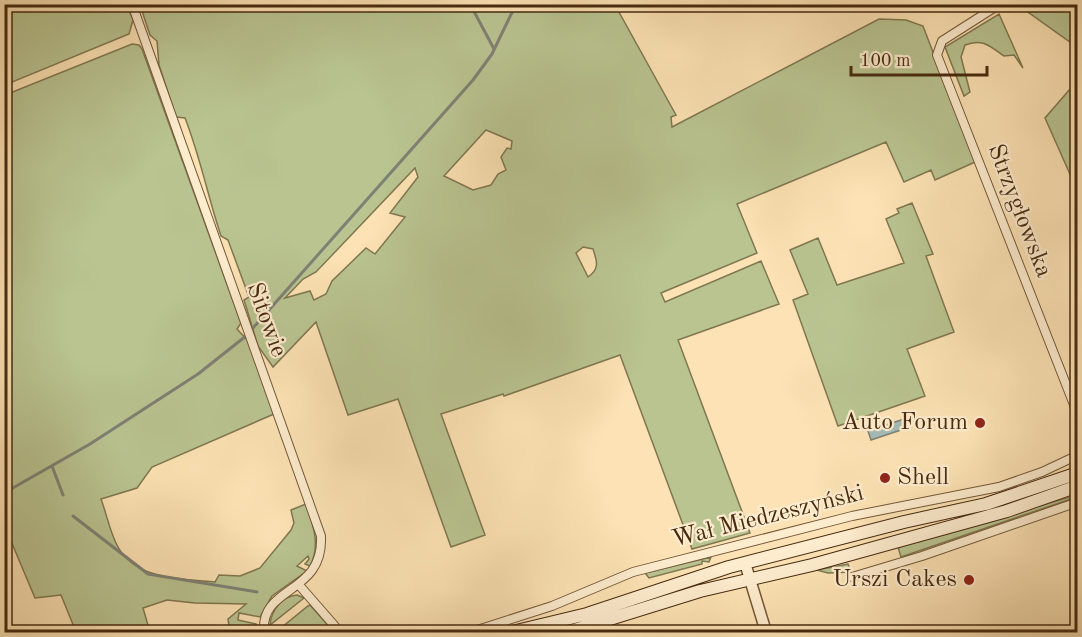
<svg xmlns="http://www.w3.org/2000/svg" width="1082" height="637" font-family="'Old Standard TT',serif">
  <style>
    .green { fill: #b9c491; stroke: #807750; stroke-width: 1.5; fill-rule: evenodd }
    .water { fill: #a4bbb8; stroke: #7f8174; stroke-width: 1.5 }
    .lines { fill: none; stroke-linecap: round; stroke-linejoin: round }
    .stream { stroke: #7f8174; stroke-width: 3 }
    .minor-casing { stroke: #745838; stroke-width: 10 }
    .tertiary-casing { stroke: #745838; stroke-width: 13 }
    .secondary-casing { stroke: #472a0f; stroke-width: 14 }
    .minor { stroke: #fdecce; stroke-width: 8 }
    .tertiary { stroke: #fdecce; stroke-width: 10 }
    .secondary { stroke: #fdecce; stroke-width: 12 }
    .poi-dot { fill: #8f2418; stroke: #fdecce; stroke-width: 2 }
    .labels { text-anchor: middle; dominant-baseline: central; stroke-width: 4.5; stroke-linejoin: round; paint-order: stroke }
    .street-label { font-size: 24px; fill: #472a0f; stroke: #fdecce }
    .poi-label { font-size: 24px; fill: #472a0f; stroke: #fdecce; text-anchor: end }
  </style>
  <rect width="100%" height="100%" fill="#fce2b4"/>
  <filter id="stains"><feTurbulence type="fractalNoise" baseFrequency=".00333" numOctaves="4"/><feColorMatrix values="0 0 0 0 .2 0 0 0 0 .09 0 0 0 0 .02 0 0 0 .5 -.17"/></filter>
  <radialGradient id="worn" r=".72"><stop offset=".6" stop-color="#630" stop-opacity="0"/><stop offset="1" stop-color="#630" stop-opacity=".3"/></radialGradient>
  <path class="green" d="M5,4L127,5L133,20L129,34L5,85Z
    M140,5H615L676,115L671,117L672,127L879,19L906,20L923,26L975,162L935,180L931,170L904,182L886,142L737,204L757,253L661,293L665,302L761,261L779,304L678,340L750,533L692,549L620,355L504,396L503,394L441,414L485,535L451,547L398,399L348,415L316,322L273,367L258,346L244,300L249,297L228,240L221,236C208,197 200,156 185,118L176,117L159,65L157,41L150,35ZM486,130L512,141L511,149L507,148L501,157L506,170L498,174L491,185L473,190L444,176ZM415,168L418,177L390,213L405,217L375,254L366,248L332,281L326,294L314,300L310,291L285,298L303,279L316,272ZM583,247L593,249C597,261 600,269 588,277L576,253Z
    M1018,5H1077V47Z
    M999,14L1023,68L1014,55L1004,56C990,46 982,38 965,45L961,57L970,92L964,96L945,47Z
    M132,44L139,45L142,49L241,323L237,329L249,342L274,414L152,467L137,488L101,499C107,515 110,533 118,547C136,580 183,579 215,582L219,575L240,576L260,568L291,530L294,523L291,510L306,504C313,525 321,545 310,566L305,564L309,559L308,556L297,566L307,571L272,596L260,617L239,613L238,620L256,624L258,632H230L228,619L246,604L195,603L167,600L143,608L150,632H76L61,595L35,598L11,541L5,542V95Z
    M1077,81V190L1045,118Z
    M912,203L933,254L926,256L954,332L907,349L925,396L838,426L793,300L808,294L790,250L818,238L837,285L904,263L886,219L899,213L897,209Z
    M1077,495V497L901,557L898,547Z
    M711,557L709,562L702,561V564L649,578L645,573Z
    M848,564L851,572L828,573L817,570Z
    M297,595L304,598L270,625C271,611 282,596 297,595Z
    M310,605L334,632H276L308,606Z"/>
  <path class="water" d="M904,419L907,428L871,440L868,431Z"/>
  <g class="lines">
    <path class="stream" d="M470,4L494,49
      M253,328L473,80L492,54L516,4
      M52,466L63,495
      M4,493L90,444L198,374L246,336
      M73,516L148,574L257,592"/>
    <g class="minor-casing">
      <path id="minor" d="M132,4L321,536C324,595 260,585 264,632
        M1000,4L942,41L937,55L1078,415
        M852,577L922,556L1078,502
        M299,585L340,632
        M471,632L552,606L633,572L852,516L999,487L1042,472L1078,455"/>
    </g>
    <g class="tertiary-casing">
      <path id="tertiary" d="M745,563L766,632"/>
    </g>
    <g class="secondary-casing">
      <path id="secondary" d="M512,632L587,614L729,567L904,522L986,504L1078,473
        M568,632L700,591L812,565L1007,511L1078,486"/>
    </g>
    <use href="#minor" class="minor"/>
    <use href="#tertiary" class="tertiary"/>
    <use href="#secondary" class="secondary"/>
  </g>
  <g class="poi-dot">
    <circle cx="980" cy="423" r="6"/>
    <circle cx="885" cy="478" r="6"/>
    <circle cx="969" cy="580" r="6"/>
  </g>
  <g class="labels">
    <g class="street-label">
      <text transform="translate(1019 211) rotate(69)">Strzygłowska</text>
      <text transform="translate(266 320) rotate(70)">Sitowie</text>
      <text transform="translate(768 517) rotate(-14)">Wał Miedzeszyński</text>
    </g>
    <g class="poi-label">
      <text x="968" y="423">Auto Forum</text>
      <text x="897" y="478" text-anchor="start">Shell</text>
      <text x="957" y="580">Urszi Cakes</text>
    </g>
  </g>
  <rect width="1082" height="637" fill="none" stroke="#fce2b4" stroke-width="24"/>
  <rect x="6" y="6" width="1070" height="625" fill="none" stroke="#472a0f" stroke-width="3"/>
  <rect x="12" y="12" width="1058" height="613" fill="none" stroke="#472a0f" stroke-width="1.5"/>
  <path d="M851 66v9h136v-9" fill="none" stroke="#472a0f" stroke-width="3"/>
  <text x="860" y="66" font-size="18" fill="#472a0f" stroke="#fdecce" stroke-width="4.5" paint-order="stroke">100 m</text>
  <rect width="100%" height="100%" filter="url(#stains)"/>
  <rect width="100%" height="100%" fill="url(#worn)"/>
</svg>
